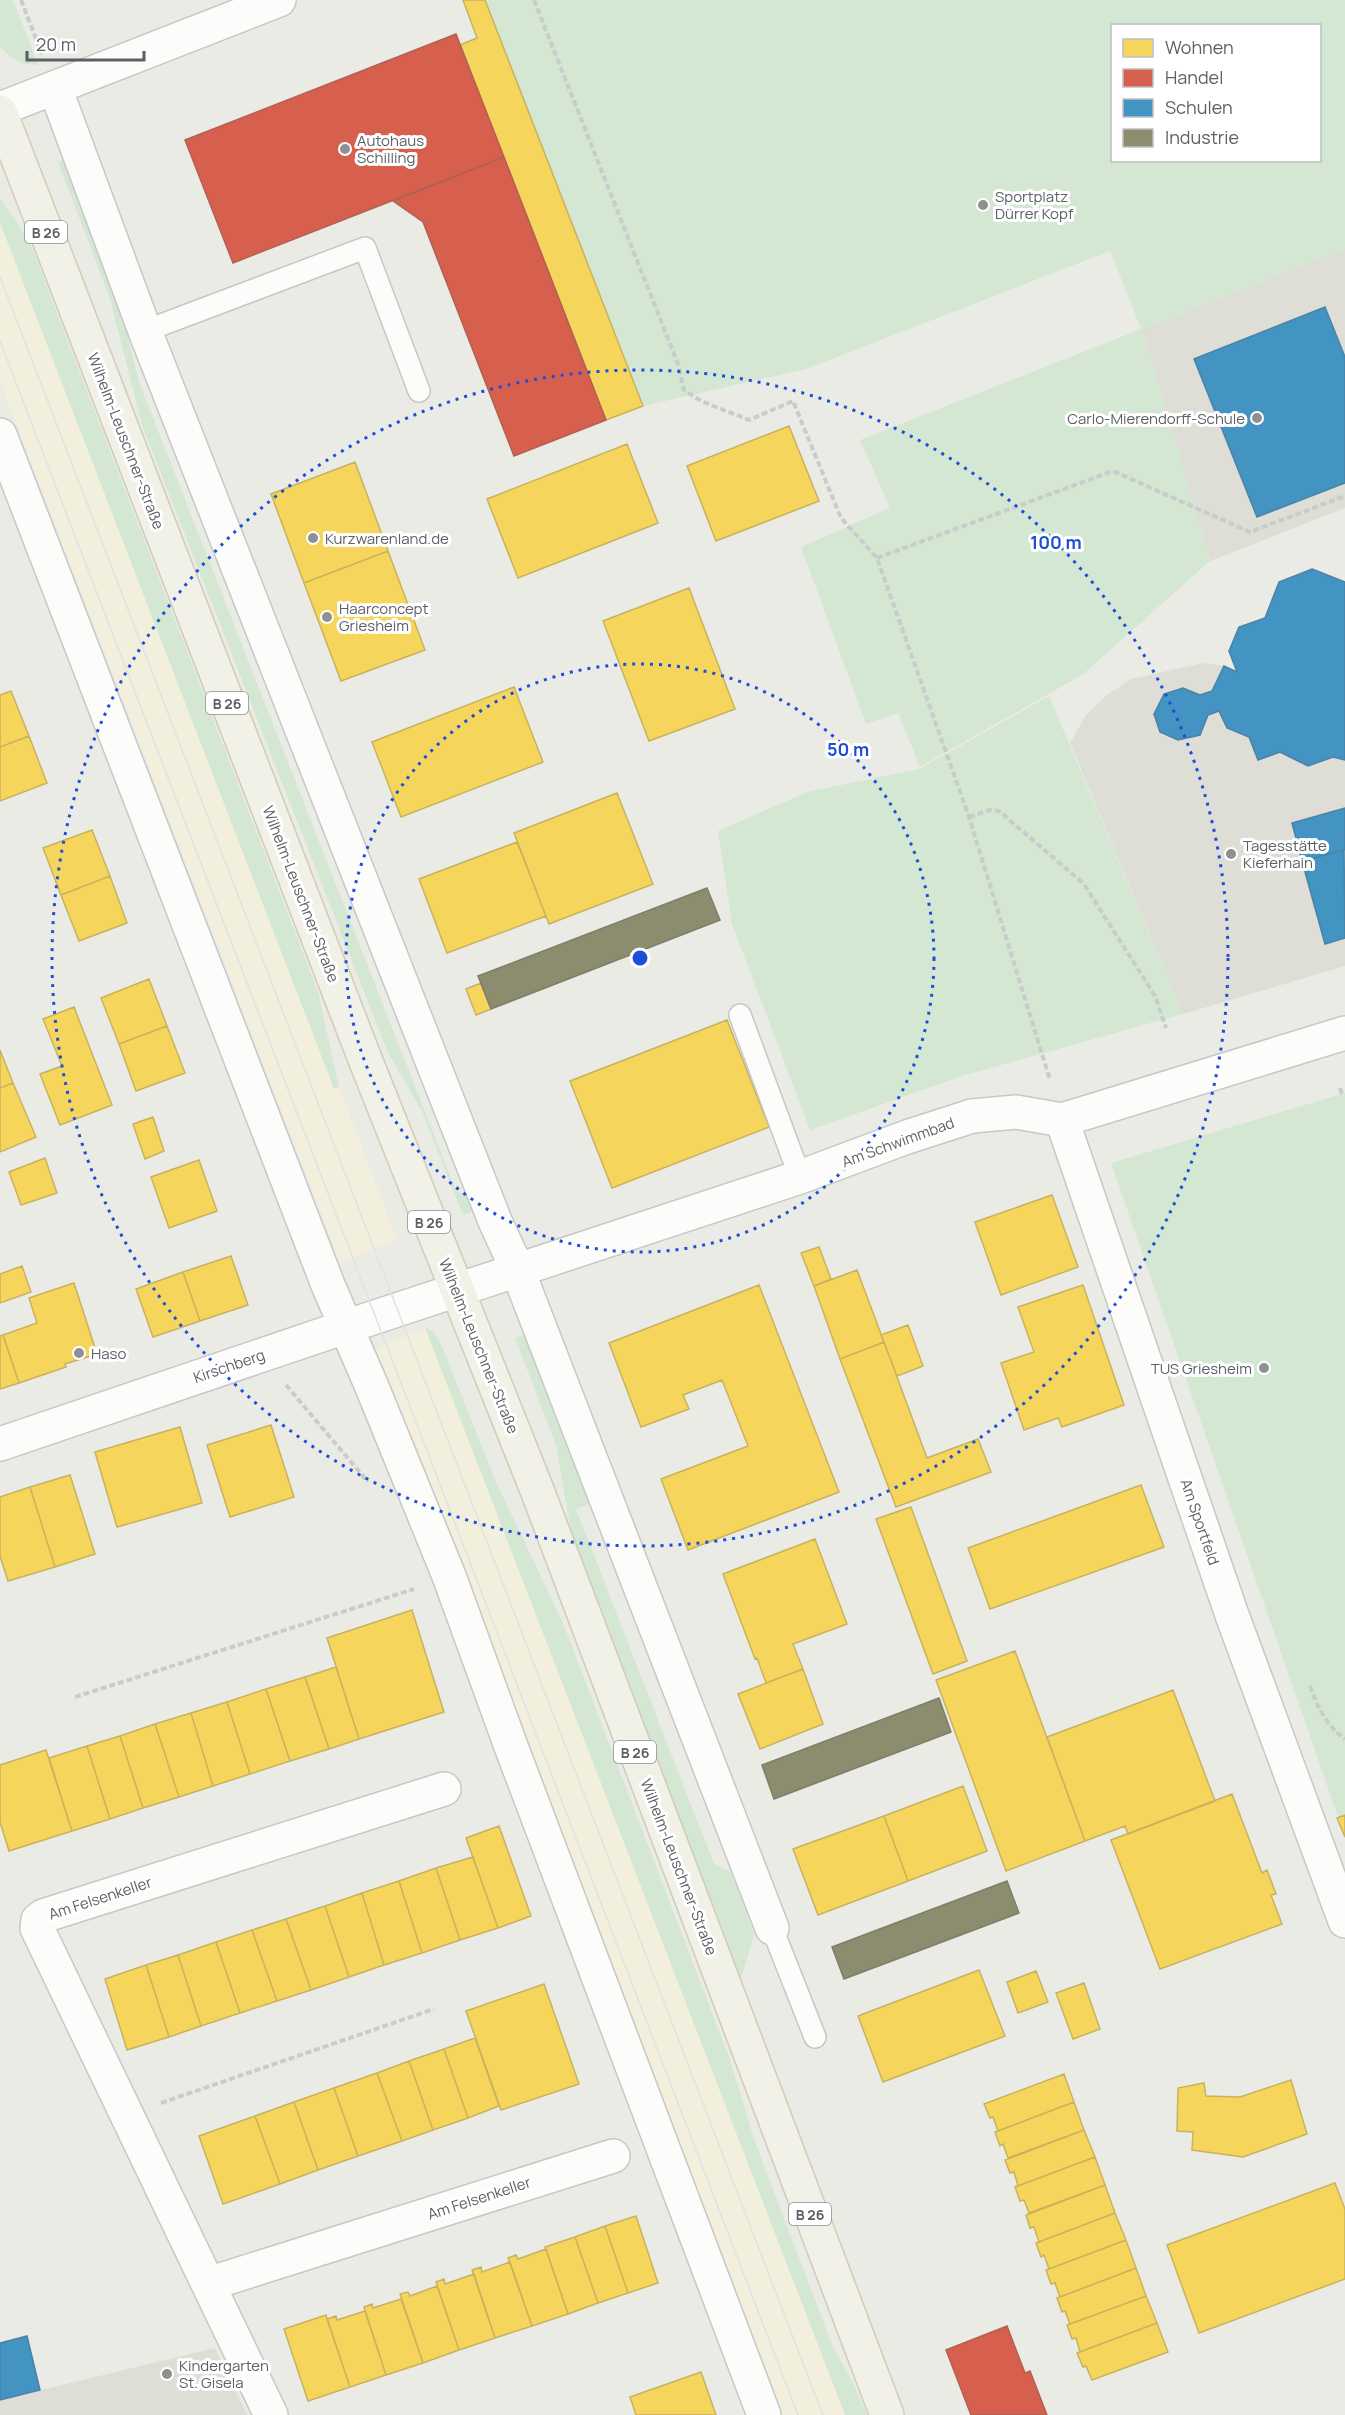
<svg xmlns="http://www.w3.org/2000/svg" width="1345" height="2415" font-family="Manrope,sans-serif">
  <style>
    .education { fill: #deddd6 }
    .green { fill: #d4e7d3; fill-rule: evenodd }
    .sand { fill: #f2efdc }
    .homes { fill: #f6d55c; stroke: #c8b25e; stroke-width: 1.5 }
    .shops { fill: #d6604d; stroke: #b16054; stroke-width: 1.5 }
    .schools { fill: #4393c3; stroke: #4a83a6; stroke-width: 1.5 }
    .industry { fill: #8c8c6e; stroke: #7e7e6b; stroke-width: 1.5 }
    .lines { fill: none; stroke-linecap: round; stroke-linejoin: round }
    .lane-casing { stroke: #c7c7c7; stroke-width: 24 }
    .street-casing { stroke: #c7c7c7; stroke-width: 36 }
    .primary-casing { stroke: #d1ccb6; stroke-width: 36 }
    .path { stroke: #c8ccca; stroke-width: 4; stroke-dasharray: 6 3; stroke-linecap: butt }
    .lane { stroke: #fcfcfb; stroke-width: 21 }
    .street { stroke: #fcfcfb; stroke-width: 33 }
    .primary { stroke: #f2f1e8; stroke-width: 33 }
    .tram { stroke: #e2e2e2; stroke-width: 1.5 }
    .ring { fill: none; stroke: #1d4ed8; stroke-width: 3; stroke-dasharray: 3 6 }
    .poi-dot { fill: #8e9091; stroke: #fff; stroke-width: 2 }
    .labels { text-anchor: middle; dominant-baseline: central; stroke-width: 6; stroke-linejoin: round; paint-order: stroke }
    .shield { fill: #fff; stroke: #8d8f92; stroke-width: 1.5 }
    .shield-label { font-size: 14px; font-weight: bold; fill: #5c5f63 }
    .poi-label { font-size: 15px; fill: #5c5f63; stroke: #fff; text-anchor: start }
    .street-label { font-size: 15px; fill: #5c5f63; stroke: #fff }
    .centre { fill: #1d4ed8; stroke: #fff; stroke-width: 3 }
    .ring-label { font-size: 18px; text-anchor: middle; font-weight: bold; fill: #1d4ed8; stroke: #fff; stroke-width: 6; stroke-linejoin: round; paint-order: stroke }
  </style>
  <rect width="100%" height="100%" fill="#ebebe6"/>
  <path class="education" d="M1345,248V508L1210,561L1142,329Z
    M1312,569L1345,582V966L1183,1014L1070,743L1086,715L1107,695L1131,679L1203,663L1224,666L1237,671L1239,627L1265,618L1279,582Z
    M215,2348L247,2415H0V2400Z"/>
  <path class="green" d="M0,0H13L38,65C20,65 12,60 0,46Z
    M485,0H1345V248L1142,329L1210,561L1082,675L920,767L898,713L866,724L801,547L890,508L860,440L1141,329L1110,251L806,369L643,406ZM1112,26H1320V160H1112Z
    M64,160L119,300L139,382L456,1191L469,1196L475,1211L463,1215L422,1111L388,1053L142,425L110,299L58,162Z
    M0,198L28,239L35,256L318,992L339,1087L334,1089L0,223Z
    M1049,696L1183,1014L962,1076L810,1130L732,924L718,831L807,792L919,769Z
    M1345,1093V1837L1111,1163Z
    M425,1328C436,1330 439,1341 444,1351L496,1482L563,1623L730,2060L754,2139L833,2347L853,2383L867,2415H845Z
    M524,1335L589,1504L576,1509L714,1864L731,1872L754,1934L741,1979L571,1531L556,1445L515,1338Z"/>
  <path class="sand" d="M0,223L334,1089L339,1087L397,1240L340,1262L0,381Z
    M425,1328L845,2415H778L746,2322L376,1353L378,1347Z"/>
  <path class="homes" d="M463,0H485L643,406L606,420L460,45L477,38Z
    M789,426L819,501L716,541L687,466Z
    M627,444L658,523L518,578L487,499Z
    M355,462L388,551L304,583L271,494Z
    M388,551L425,650L341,681L304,583Z
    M689,588L735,709L649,741L603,621Z
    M514,687L543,762L401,817L372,742Z
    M11,691L29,736L0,747V695Z
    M29,736L47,783L0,801V747Z
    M617,793L653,884L549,924L514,833Z
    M92,830L110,876L61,895L43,848Z
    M517,842L546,916L447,953L419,879Z
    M110,876L127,923L79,941L61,895Z
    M149,979L167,1026L119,1044L101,998Z
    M481,983L491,1009L476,1015L466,989Z
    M74,1007L112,1105L60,1125L40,1074L62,1066L43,1019Z
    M727,1020L769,1127L612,1188L570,1081Z
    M167,1026L185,1073L136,1091L119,1044Z
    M0,1050L13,1083L0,1088Z
    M13,1083L36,1137L0,1152V1088Z
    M153,1117L164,1151L145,1159L133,1124Z
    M45,1158L57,1193L21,1205L9,1172Z
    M199,1160L217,1211L169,1228L151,1177Z
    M1052,1195L1078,1267L1001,1295L975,1222Z
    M819,1247L831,1279L814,1286L801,1253Z
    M231,1256L248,1305L200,1321L183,1272Z
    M22,1266L31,1292L0,1303V1274Z
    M857,1270L884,1342L840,1359L814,1286Z
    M183,1272L200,1321L153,1337L136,1289Z
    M74,1283L97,1354L65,1364L66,1367L19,1383L3,1335L37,1323L29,1298Z
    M759,1285L839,1492L688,1550L661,1479L748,1446L722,1380L683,1395L689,1409L641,1427L609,1343Z
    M1083,1285L1124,1405L1062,1427L1058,1418L1024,1430L1001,1363L1034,1352L1018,1307Z
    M908,1325L923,1366L897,1376L881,1335Z
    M3,1335L19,1383L0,1389V1336Z
    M884,1342L927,1458L978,1439L991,1472L896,1507L840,1359Z
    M271,1425L294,1497L230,1517L207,1445Z
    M180,1427L202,1503L117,1527L95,1452Z
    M70,1475L95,1554L55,1567L30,1487Z
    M1141,1485L1164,1547L990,1609L968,1548Z
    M30,1487L55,1567L8,1581L0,1556V1497Z
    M911,1507L967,1661L933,1674L876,1519Z
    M815,1539L847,1624L793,1644L803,1669L766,1683L757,1658L755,1659L723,1574Z
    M412,1610L444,1712L359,1739L327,1638Z
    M1015,1651L1085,1841L1006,1871L936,1680Z
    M336,1667L359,1739L329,1749L305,1677Z
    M803,1669L823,1724L760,1749L738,1694Z
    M305,1677L329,1749L290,1761L266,1689Z
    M266,1689L290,1761L250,1774L227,1702Z
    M1173,1690L1215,1801L1128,1834L1125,1826L1085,1841L1047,1737Z
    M227,1702L250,1774L213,1786L191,1713Z
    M191,1713L213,1786L179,1797L155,1724Z
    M155,1724L179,1797L143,1808L120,1736Z
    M120,1736L143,1808L110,1819L87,1746Z
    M87,1746L110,1819L72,1831L49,1758Z
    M46,1750L72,1831L9,1851L0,1822V1765Z
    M963,1786L987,1851L908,1881L884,1816Z
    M1232,1794L1262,1873L1267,1870L1276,1894L1271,1895L1282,1924L1160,1969L1111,1840Z
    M1345,1815V1837L1337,1818Z
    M884,1816L908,1881L818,1915L793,1849Z
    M499,1826L531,1916L498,1928L466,1838Z
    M473,1857L498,1928L460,1940L436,1868Z
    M436,1868L460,1940L422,1953L399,1881Z
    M399,1881L422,1953L384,1965L362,1893Z
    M362,1893L384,1965L349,1977L325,1906Z
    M325,1906L349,1977L311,1990L286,1919Z
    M286,1919L311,1990L277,2001L252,1930Z
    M252,1930L277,2001L240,2013L216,1942Z
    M216,1942L240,2013L201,2026L178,1955Z
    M178,1955L201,2026L169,2037L146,1965Z
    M146,1965L169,2037L127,2050L105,1979Z
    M979,1970L1005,2036L883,2082L858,2016Z
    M1036,1971L1048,2002L1018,2013L1007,1982Z
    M1084,1983L1100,2029L1073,2039L1056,1993Z
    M544,1984L579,2084L501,2110L466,2011Z
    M475,2038L499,2106L468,2118L444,2049Z
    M444,2049L468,2118L433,2130L409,2061Z
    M409,2061L433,2130L402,2141L377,2073Z
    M377,2073L402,2141L358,2156L334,2088Z
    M1064,2074L1074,2102L998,2131L993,2117L990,2118L984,2104Z
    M1291,2080L1307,2134L1243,2157L1192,2150L1193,2132L1177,2131L1178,2088L1204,2083L1206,2096L1240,2097Z
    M334,2088L358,2156L318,2170L294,2102Z
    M294,2102L318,2170L280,2184L255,2116Z
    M1074,2102L1084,2130L1008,2158L1003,2144L1000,2146L995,2132Z
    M255,2116L280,2184L223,2204L199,2136Z
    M1084,2130L1095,2157L1018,2186L1014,2172L1010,2173L1005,2160Z
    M1095,2157L1105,2185L1029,2213L1024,2200L1020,2201L1015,2187Z
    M1335,2183L1345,2209V2279L1199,2333L1167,2245Z
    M1105,2185L1115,2213L1039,2242L1034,2227L1030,2228L1026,2215Z
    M1115,2213L1126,2240L1049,2269L1044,2255L1041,2257L1036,2243Z
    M636,2216L658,2283L628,2293L605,2226Z
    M605,2226L628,2293L598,2303L575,2237Z
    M575,2237L598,2303L568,2314L545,2247Z
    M1126,2240L1136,2268L1060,2297L1055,2283L1051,2284L1046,2270Z
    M546,2249L568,2314L532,2326L508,2258L516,2255L518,2259Z
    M510,2262L532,2326L495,2338L472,2270L481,2267L482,2272Z
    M1136,2268L1146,2296L1070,2324L1065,2311L1062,2312L1057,2298Z
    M474,2274L495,2338L459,2350L436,2282L444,2279L445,2284Z
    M437,2286L459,2350L423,2363L400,2294L408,2292L410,2296Z
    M1146,2296L1157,2323L1080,2352L1076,2338L1072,2339L1067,2325Z
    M401,2299L423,2363L386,2375L364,2307L372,2304L373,2308Z
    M365,2311L386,2375L350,2387L327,2319L336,2316L337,2320Z
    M326,2315L350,2387L308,2401L284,2329Z
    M1157,2323L1168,2352L1092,2380L1086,2366L1083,2367L1077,2353Z
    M701,2372L716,2415H636L630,2397Z"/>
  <path class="shops" d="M456,34L504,157L233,263L185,140Z
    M504,157L606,420L514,456L423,222L393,201Z
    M1007,2326L1025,2373L1030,2371L1047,2415H971L946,2350Z"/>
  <path class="schools" d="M1325,307L1345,357V483L1257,517L1194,359Z
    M1312,569L1345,582V760L1333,757L1308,766L1280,752L1258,760L1249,737L1227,728L1219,711L1208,715L1200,735L1178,740L1160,732L1154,714L1164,694L1183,688L1200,695L1212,691L1224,666L1237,672L1229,651L1239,627L1265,618L1279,582Z
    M1345,808V850L1302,861L1292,823Z
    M1344,850L1345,938L1325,944L1302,861Z
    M27,2336L40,2390L0,2400V2343Z"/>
  <path class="industry" d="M707,888L720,920L491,1009L478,976Z
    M939,1698L951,1732L774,1799L762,1765Z
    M1007,1881L1019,1913L844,1979L832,1947Z"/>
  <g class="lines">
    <g class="lane-casing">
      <path id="lane" d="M145,331L365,248L419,391
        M740,1015L800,1177
        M772,1928L815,2037"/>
    </g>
    <g class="street-casing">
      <path id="street" d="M55,88L145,331L495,1221L518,1271L772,1928
        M0,109L279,0
        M0,435L328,1285L372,1387L449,1576L512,1749L764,2415
        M1062,1120L1232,1615L1345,1921
        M0,1444L345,1327L800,1177L907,1137L972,1116L1016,1112L1062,1120L1345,1033
        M208,2284L613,2156
        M271,2415L37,1928L38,1920L43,1916L444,1789"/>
    </g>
    <g class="primary-casing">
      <path id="primary" d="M0,112L363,1054L537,1490L887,2415"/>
    </g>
    <path class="path" d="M21,0L42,54
      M534,0L678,364L684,390L701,401L749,420L793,401L841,518L877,558L969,817L1050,1080
      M877,558L1113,471L1250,532L1345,496
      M969,817L990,810L999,811L1084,884L1155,996L1166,1028
      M1340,1088L1342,1094
      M286,1385L368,1482
      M1310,1686C1317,1706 1327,1727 1345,1739
      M75,1697L414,1589
      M161,2103L434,2009"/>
    <use href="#lane" class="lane"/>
    <use href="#street" class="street"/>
    <use href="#primary" class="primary"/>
    <path class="tram" d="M0,277L823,2415
      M0,341L798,2415"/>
  </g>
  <g class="ring">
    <circle cx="640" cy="958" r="294"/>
    <circle cx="640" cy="958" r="588"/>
  </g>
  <g class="poi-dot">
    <circle cx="345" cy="149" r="6"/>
    <circle cx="983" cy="205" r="6"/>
    <circle cx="1257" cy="418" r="6"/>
    <circle cx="313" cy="538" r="6"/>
    <circle cx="327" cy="617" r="6"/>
    <circle cx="1231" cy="854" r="6"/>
    <circle cx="79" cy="1353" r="6"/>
    <circle cx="1264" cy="1368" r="6"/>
    <circle cx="167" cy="2374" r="6"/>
  </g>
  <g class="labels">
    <g class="shield">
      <rect x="25" y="221" width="42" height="22" rx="4.5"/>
      <rect x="206" y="692" width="42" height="22" rx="4.5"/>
      <rect x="408" y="1211" width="42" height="22" rx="4.5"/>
      <rect x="614" y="1741" width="42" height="22" rx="4.5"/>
      <rect x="789" y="2203" width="42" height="22" rx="4.5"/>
    </g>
    <g class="shield-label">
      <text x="46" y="232">B 26</text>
      <text x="227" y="703">B 26</text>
      <text x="429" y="1222">B 26</text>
      <text x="635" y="1752">B 26</text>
      <text x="810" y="2214">B 26</text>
    </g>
    <g class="poi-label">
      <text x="357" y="140">Autohaus<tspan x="357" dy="17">Schilling</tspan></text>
      <text x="995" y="196">Sportplatz<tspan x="995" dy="17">Dürrer Kopf</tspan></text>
      <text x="1245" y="418" text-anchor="end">Carlo-Mierendorff-Schule</text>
      <text x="325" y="538">Kurzwarenland.de</text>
      <text x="339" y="608">Haarconcept<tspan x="339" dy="17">Griesheim</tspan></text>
      <text x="1243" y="845">Tagesstätte<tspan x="1243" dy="17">Kieferhain</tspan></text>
      <text x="91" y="1353">Haso</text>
      <text x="1252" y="1368" text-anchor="end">TUS Griesheim</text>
      <text x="179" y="2365">Kindergarten<tspan x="179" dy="17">St. Gisela</tspan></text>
    </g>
    <g class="street-label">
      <text transform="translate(126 441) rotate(69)">Wilhelm-Leuschner-Straße</text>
      <text transform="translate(301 894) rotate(69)">Wilhelm-Leuschner-Straße</text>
      <text transform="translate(898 1142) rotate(-20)">Am Schwimmbad</text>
      <text transform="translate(479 1346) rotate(68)">Wilhelm-Leuschner-Straße</text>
      <text transform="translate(229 1366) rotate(-19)">Kirschberg</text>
      <text transform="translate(1200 1522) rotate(71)">Am Sportfeld</text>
      <text transform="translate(679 1867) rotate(69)">Wilhelm-Leuschner-Straße</text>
      <text transform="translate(100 1898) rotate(-18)">Am Felsenkeller</text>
      <text transform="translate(479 2198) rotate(-18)">Am Felsenkeller</text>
    </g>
  </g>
  <circle cx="640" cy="958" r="9" class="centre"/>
  <g class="ring-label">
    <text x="1056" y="549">100 m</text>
    <text x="848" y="756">50 m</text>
  </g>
  <rect x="1111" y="24" width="210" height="138" fill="#ffffff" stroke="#bebfc1" stroke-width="1.5"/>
  <rect x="1123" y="39" width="30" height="18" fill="#f6d55c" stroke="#bebfc1" stroke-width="1.5"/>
  <text x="1165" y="54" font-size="18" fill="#5c5f63">Wohnen</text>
  <rect x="1123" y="69" width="30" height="18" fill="#d6604d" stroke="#bebfc1" stroke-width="1.5"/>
  <text x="1165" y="84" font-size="18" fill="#5c5f63">Handel</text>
  <rect x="1123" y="99" width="30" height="18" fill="#4393c3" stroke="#bebfc1" stroke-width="1.5"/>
  <text x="1165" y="114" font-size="18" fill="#5c5f63">Schulen</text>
  <rect x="1123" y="129" width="30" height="18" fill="#8c8c6e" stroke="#bebfc1" stroke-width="1.5"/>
  <text x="1165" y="144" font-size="18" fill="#5c5f63">Industrie</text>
  <path d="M27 51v9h117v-9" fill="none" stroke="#5c5f63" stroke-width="3"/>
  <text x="36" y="51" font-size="18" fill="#5c5f63" stroke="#ffffff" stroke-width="4.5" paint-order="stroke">20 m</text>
</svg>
